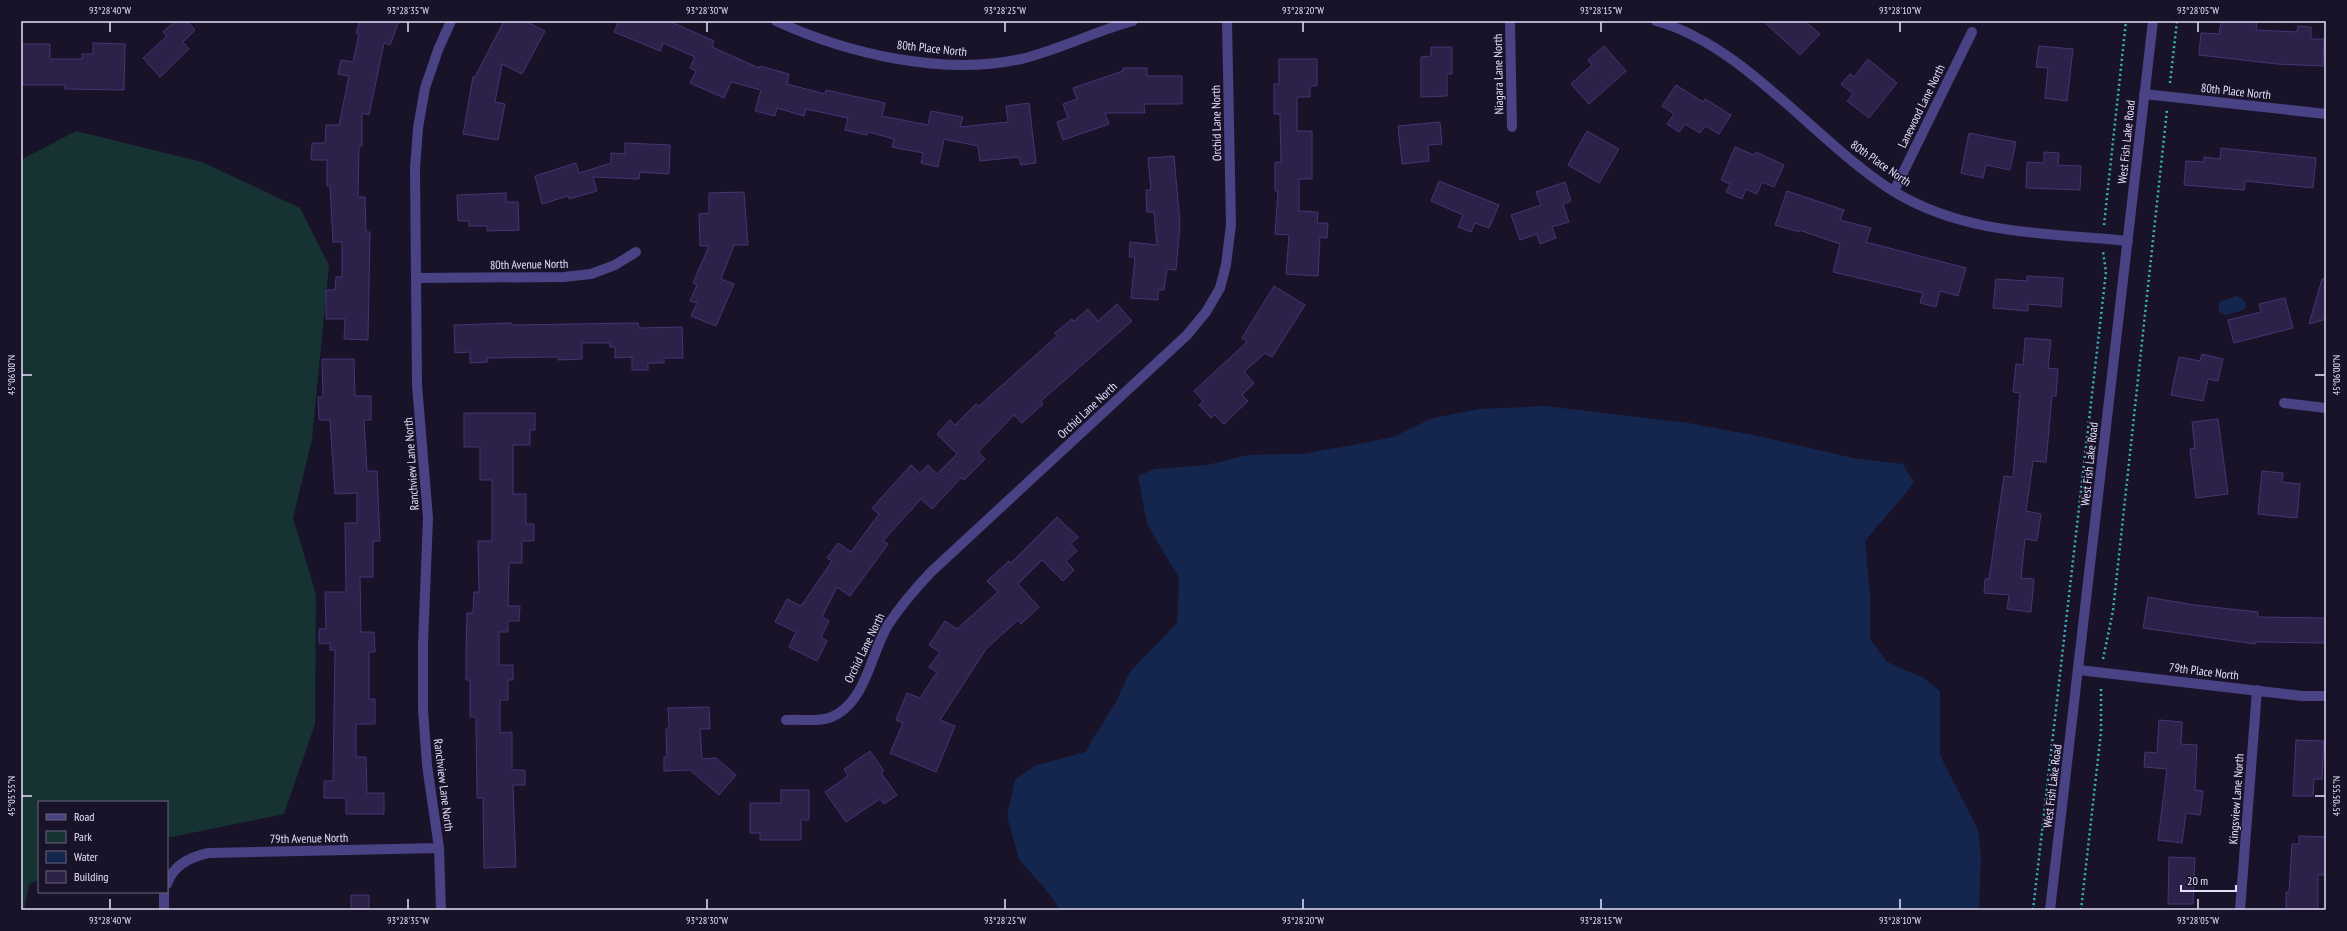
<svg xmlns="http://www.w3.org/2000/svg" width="2347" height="931" font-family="'PT Sans Narrow',sans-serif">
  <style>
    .green { fill: #173233 }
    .water { fill: #14264d }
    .building { fill: #2c2149; stroke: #453573 }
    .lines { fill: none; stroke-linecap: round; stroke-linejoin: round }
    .path { stroke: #3cb3b3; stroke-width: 2.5; stroke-dasharray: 2 3; stroke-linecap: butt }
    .minor { stroke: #494284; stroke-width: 10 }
    .tertiary { stroke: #494284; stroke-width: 10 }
    .ticks { fill: none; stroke: #e4dffc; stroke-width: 1.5 }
    .labels { text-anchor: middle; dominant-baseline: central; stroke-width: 3; stroke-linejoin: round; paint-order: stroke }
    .street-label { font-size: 12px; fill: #e4dffc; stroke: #19132a }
    .neatline { fill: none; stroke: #e4dffc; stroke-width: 1.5 }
    .ticks-label { font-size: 10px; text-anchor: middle; fill: #e4dffc }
  </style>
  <rect width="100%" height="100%" fill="#19132a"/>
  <path class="green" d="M76,131L202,162L300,208L329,265L312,439L293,518L316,595L315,724L284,814L167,838V802H39V880L29,884L24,910H21V160Z"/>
  <path class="water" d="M2237,296L2243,299L2246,306L2244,310L2225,315L2219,312V302Z
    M1545,406L1688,423L1758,436L1853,458L1903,464L1914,483L1865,541L1870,595V639L1887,662L1924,678L1940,691V755L1978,830L1981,857L1979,910H1060L1051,896L1019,859L1007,816L1015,780L1034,766L1085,752L1116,702L1130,672L1177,623L1179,578L1147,524L1138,476L1155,469L1207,465L1248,455L1302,454L1358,444L1393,437L1433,418L1480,409Z"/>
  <path class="building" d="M175,21H187L195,30L183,42L189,49L160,77L143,58L167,36L163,32Z
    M360,21H399L390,45L384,43L369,115L362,113V146H359L358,197H365L366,232H370L368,340L344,339L345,319H326V290H335L336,277H342V242H333L330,186H327V160H311L312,143H325L326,125H339L349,76L338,74L341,60L353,62L359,34L356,33Z
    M504,21H525L545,31L522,74L502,64L495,102L505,104L498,140L463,134L473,77H475Z
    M619,21H669L714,41L712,47L759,68L760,66L789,74L787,84L825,94L826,90L885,103L882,116L928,125L931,111L963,117L960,127L1008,122L1006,106L1029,103L1036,163L1021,165L1019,157L980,161L978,146L944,139L938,167L921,163L923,153L892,147L894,139L868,132L867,135L845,130L848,118L806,109L804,116L777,108L775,116L755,111L761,90L731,82L724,98L690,83L696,71L690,68L695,57L663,43L660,51L614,32Z
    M1763,21H1805L1820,34L1800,55Z
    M2221,21L2257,22L2256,30L2297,32L2298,26L2311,27V39H2324L2323,66L2277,64L2199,55L2201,33L2219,34Z
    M93,43L125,44L124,90L65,89V85H21V44H50V59H82V54H93Z
    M1604,46L1626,71L1589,104L1571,84L1592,65L1588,60Z
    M2039,46L2073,49L2067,101L2045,98L2048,68L2036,67Z
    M1431,47H1452V74H1447V96L1421,97V57L1431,56Z
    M1279,59H1317V86H1310V97H1297V131H1312V179H1299V211L1318,212L1317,223H1328L1327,238L1320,237L1318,276L1286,274L1289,235L1275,234L1278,191H1275V162H1281L1280,114H1274V84H1279Z
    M1868,59L1897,83L1869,118L1847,101L1853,94L1841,84L1850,74L1854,77Z
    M1123,68H1147V76H1182V104H1144L1145,113H1105L1109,124L1063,140L1057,122L1068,118L1063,104L1077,99L1073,88L1123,71Z
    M1676,85L1703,102L1705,99L1731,115L1719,134L1705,126L1700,133L1685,124L1679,132L1667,124L1674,114L1662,106Z
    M1440,122L1442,144L1428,145L1429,161L1402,164L1398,126Z
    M1587,131L1619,149L1599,183L1568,165Z
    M1969,133L2016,142L2010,170L1986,165L1983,178L1961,173Z
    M625,143L670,145L669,174L640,172L639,179L593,177L597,191L569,199L568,196L542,204L535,176L576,163L579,173L611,163V153L625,154Z
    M1735,147L1754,155L1756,152L1784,165L1774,187L1762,182L1757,194L1746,189L1742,199L1726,192L1730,184L1721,180Z
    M2221,148L2316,158L2313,188L2245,181L2244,190L2184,185L2186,161L2204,162V157L2220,159Z
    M2044,152L2059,153L2058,165L2081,166L2080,190L2026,188L2027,162L2044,163Z
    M1174,156L1180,224L1176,270L1167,269L1164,290H1158V300L1131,298L1135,257H1129L1130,242L1157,245L1154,212H1147L1146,190H1151L1148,158Z
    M1439,181L1499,205L1489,228L1475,223L1471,232L1458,227L1463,215L1431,201Z
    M1565,182L1571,201L1563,204L1569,222L1552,227L1556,238L1540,244L1537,234L1520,240L1511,215L1541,205L1536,192Z
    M1787,191L1844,210L1840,220L1871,228L1866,242L1966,268L1958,296L1940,291L1936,307L1920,303L1923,293L1833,272L1840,244L1799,230V232L1775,225Z
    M744,192L748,245H734L721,279L734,284L716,326L691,316L697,303L690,301L697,285L693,283L709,246H700L699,214L709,213V193Z
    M506,193V202H518L519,230L487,231V226H469V221H458L457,195Z
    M2027,276L2063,278L2061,307L2028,304V311L1993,308L1996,279L2027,281Z
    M2322,279H2326V319L2309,324Z
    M1274,286L1305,305L1272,357L1265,353L1244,372L1254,383L1242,395L1248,401L1224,424L1215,415L1211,418L1199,405L1203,401L1194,391L1247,342L1242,338Z
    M2285,298L2293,328L2234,343L2228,320L2261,312L2259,304Z
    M1117,304L1132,321L1041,401L1043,404L1022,423L1014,415L978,452L985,459L964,480L962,477L932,509L921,499L883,541L888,544L850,596L837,587L822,617L829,621L821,637L827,641L817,661L789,647L796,632L775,622L787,599L801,606L832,561L827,558L838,543L851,552L879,514L872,508L911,465L920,473L928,465L937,474L957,454L937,434L950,420L955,425L976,404L979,406L1057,336L1055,333L1072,319L1074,321L1088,309L1098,321Z
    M512,323V325L638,323L639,328L682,327L683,358H664V363H648V370H632V357L615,358V347H610V343H582V359L558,360V357L487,358L488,362L470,363V352L455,353L454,325Z
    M2025,338L2051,340L2048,368L2058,369L2056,396H2052L2046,462L2033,461L2026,511L2041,514L2037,541L2025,539L2021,578L2034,579L2031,612L2007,609L2009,595L1984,593L1985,579H1989L2004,476L2013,477L2020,393L2013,392L2016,364L2023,365Z
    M2202,354L2223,359L2218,381L2208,379L2203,401L2171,395L2179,357L2200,361Z
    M322,359H354L355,396H371V420H364L367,471H377L380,541H373V577H360L361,632H374L375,652H369V699H375V724H356V757H366L367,793H384V814H346V798H324V781H333L335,650H330V643L319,644V629H326L325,592H346L345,523H357V493L335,494L330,420H319L318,397H323Z
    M464,413H535V430H530V445H513V494H526V524H534V541H522V563H509L508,606H520L519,621H508V632H499V665H513V680H508V700H500V733L512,732V770H525V785H513L516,867L484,868L483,798H477L476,717H470V680H466V654L467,613H473L474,592H479L478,541H492V480H480V447H464Z
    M2218,419L2228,494L2196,498L2190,449L2195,448L2192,422Z
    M2262,471L2283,473L2282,482L2300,484L2297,518L2258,514Z
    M1057,517L1078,537L1071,544L1077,551L1066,561L1074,570L1063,581L1042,560L1018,584L1039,607L1021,624L1018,620L986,649L940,720L955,726L936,772L890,753L903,723L896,720L907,693L920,698L937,672L929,667L940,652L929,645L945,621L957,629L998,592L987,581L1009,561L1011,563Z
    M2148,597L2194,605L2258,612V617L2326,618V643L2255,642V644L2143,628Z
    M709,707L710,729H700L702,759L716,758L736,775L719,795L690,770L664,771V757H667L666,729L669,726L668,708Z
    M2159,720L2182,722L2181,744L2197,745L2195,790L2203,791L2200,815L2186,813L2182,843L2158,840L2167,769L2144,767L2145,752L2157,753Z
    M2296,740L2324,741L2322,779H2314L2313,796H2293Z
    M870,751L884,771L881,773L897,795L884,804L880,799L846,822L825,792L848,776L844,769Z
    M781,790H809V820H801V840H760V833H750V803H781Z
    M2299,836L2326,837V875H2318V910H2286V892H2289L2292,844H2299Z
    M2169,857L2195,858L2193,904H2168Z
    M351,895H369V910H351Z"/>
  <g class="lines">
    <path class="path" d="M2170,83L2177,21
      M2104,225L2126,21
      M2103,659L2113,611L2167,110
      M2033,910L2106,272L2103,252
      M2081,910L2101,732V686"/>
    <path class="minor" d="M776,21C848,54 943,76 1021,59C1059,50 1095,31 1133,21
      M1510,21L1512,127
      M1656,21C1743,44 1817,143 1893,191C1964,235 2048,233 2128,241
      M2144,94L2326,114
      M1894,191L1972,32
      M417,278L564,277L591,274L615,265L636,252
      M2284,403L2326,408
      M2079,670L2302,696H2326
      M786,720C798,719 817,722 829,718C866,705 870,654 888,625C901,605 915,589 931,572L1187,335L1206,312L1220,288L1226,265L1231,225L1227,21
      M167,884C173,865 190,857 208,853L439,848
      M164,892V910
      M441,910L439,848L427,765L423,709V644L428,518L417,385L415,168L418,128L425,88L438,50L451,21
      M2240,910L2257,690"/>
    <path class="tertiary" d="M2050,910L2153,21"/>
  </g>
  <path class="ticks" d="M110,22V32M408,22V32M707,22V32M1005,22V32M1303,22V32M1601,22V32M1900,22V32M2198,22V32M22,375H32M2315,375H2325M22,796H32M2315,796H2325M110,899V909M408,899V909M707,899V909M1005,899V909M1303,899V909M1601,899V909M1900,899V909M2198,899V909"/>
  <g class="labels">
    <g class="street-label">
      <text transform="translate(932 48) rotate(6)">80th Place North</text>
      <text transform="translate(1498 74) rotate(-91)">Niagara Lane North</text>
      <text transform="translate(2236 91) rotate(6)">80th Place North</text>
      <text transform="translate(1921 106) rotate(-64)">Lanewood Lane North</text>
      <text transform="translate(1216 123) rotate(-91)">Orchid Lane North</text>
      <text transform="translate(2126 142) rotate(-84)">West Fish Lake Road</text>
      <text transform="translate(1881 163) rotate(35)">80th Place North</text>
      <text transform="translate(529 264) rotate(-1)">80th Avenue North</text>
      <text transform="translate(1087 410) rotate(-43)">Orchid Lane North</text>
      <text transform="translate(411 464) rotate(-94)">Ranchview Lane North</text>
      <text transform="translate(2089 464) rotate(-84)">West Fish Lake Road</text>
      <text transform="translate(864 648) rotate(-64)">Orchid Lane North</text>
      <text transform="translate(2204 671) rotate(7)">79th Place North</text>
      <text transform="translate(444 785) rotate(83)">Ranchview Lane North</text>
      <text transform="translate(2052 786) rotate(-83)">West Fish Lake Road</text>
      <text transform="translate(2236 799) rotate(-86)">Kingsview Lane North</text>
      <text transform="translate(309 838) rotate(-1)">79th Avenue North</text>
    </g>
  </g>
  <rect width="2347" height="931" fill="none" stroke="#19132a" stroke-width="44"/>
  <rect x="38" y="801" width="130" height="92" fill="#19132a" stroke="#6a657e"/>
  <rect x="46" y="814" width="20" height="6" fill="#494284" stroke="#6a657e"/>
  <text x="74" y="821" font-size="12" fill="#e4dffc">Road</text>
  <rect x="46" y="831" width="20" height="12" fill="#173233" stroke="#6a657e"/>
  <text x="74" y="841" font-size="12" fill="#e4dffc">Park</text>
  <rect x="46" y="851" width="20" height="12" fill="#14264d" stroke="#6a657e"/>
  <text x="74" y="861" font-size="12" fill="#e4dffc">Water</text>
  <rect x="46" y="871" width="20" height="12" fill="#2c2149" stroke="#6a657e"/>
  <text x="74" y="881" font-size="12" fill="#e4dffc">Building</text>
  <path d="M2181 885v6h55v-6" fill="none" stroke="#e4dffc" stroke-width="2"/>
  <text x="2187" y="885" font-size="12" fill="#e4dffc" stroke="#19132a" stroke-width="3" paint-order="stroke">20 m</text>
  <rect x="22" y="22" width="2303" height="887" class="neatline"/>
  <g class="ticks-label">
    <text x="110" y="14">93°28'40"W</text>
    <text x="408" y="14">93°28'35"W</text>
    <text x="707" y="14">93°28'30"W</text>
    <text x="1005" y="14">93°28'25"W</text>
    <text x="1303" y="14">93°28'20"W</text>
    <text x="1601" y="14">93°28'15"W</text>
    <text x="1900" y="14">93°28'10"W</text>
    <text x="2198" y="14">93°28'05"W</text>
    <text transform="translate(11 375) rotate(-90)" y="4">45°06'00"N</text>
    <text transform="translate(2336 375) rotate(-90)" y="4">45°06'00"N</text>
    <text transform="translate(11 796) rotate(-90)" y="4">45°05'55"N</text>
    <text transform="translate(2336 796) rotate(-90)" y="4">45°05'55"N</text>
    <text x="110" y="924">93°28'40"W</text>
    <text x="408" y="924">93°28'35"W</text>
    <text x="707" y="924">93°28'30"W</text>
    <text x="1005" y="924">93°28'25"W</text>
    <text x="1303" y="924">93°28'20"W</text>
    <text x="1601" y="924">93°28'15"W</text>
    <text x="1900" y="924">93°28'10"W</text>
    <text x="2198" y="924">93°28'05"W</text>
  </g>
</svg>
